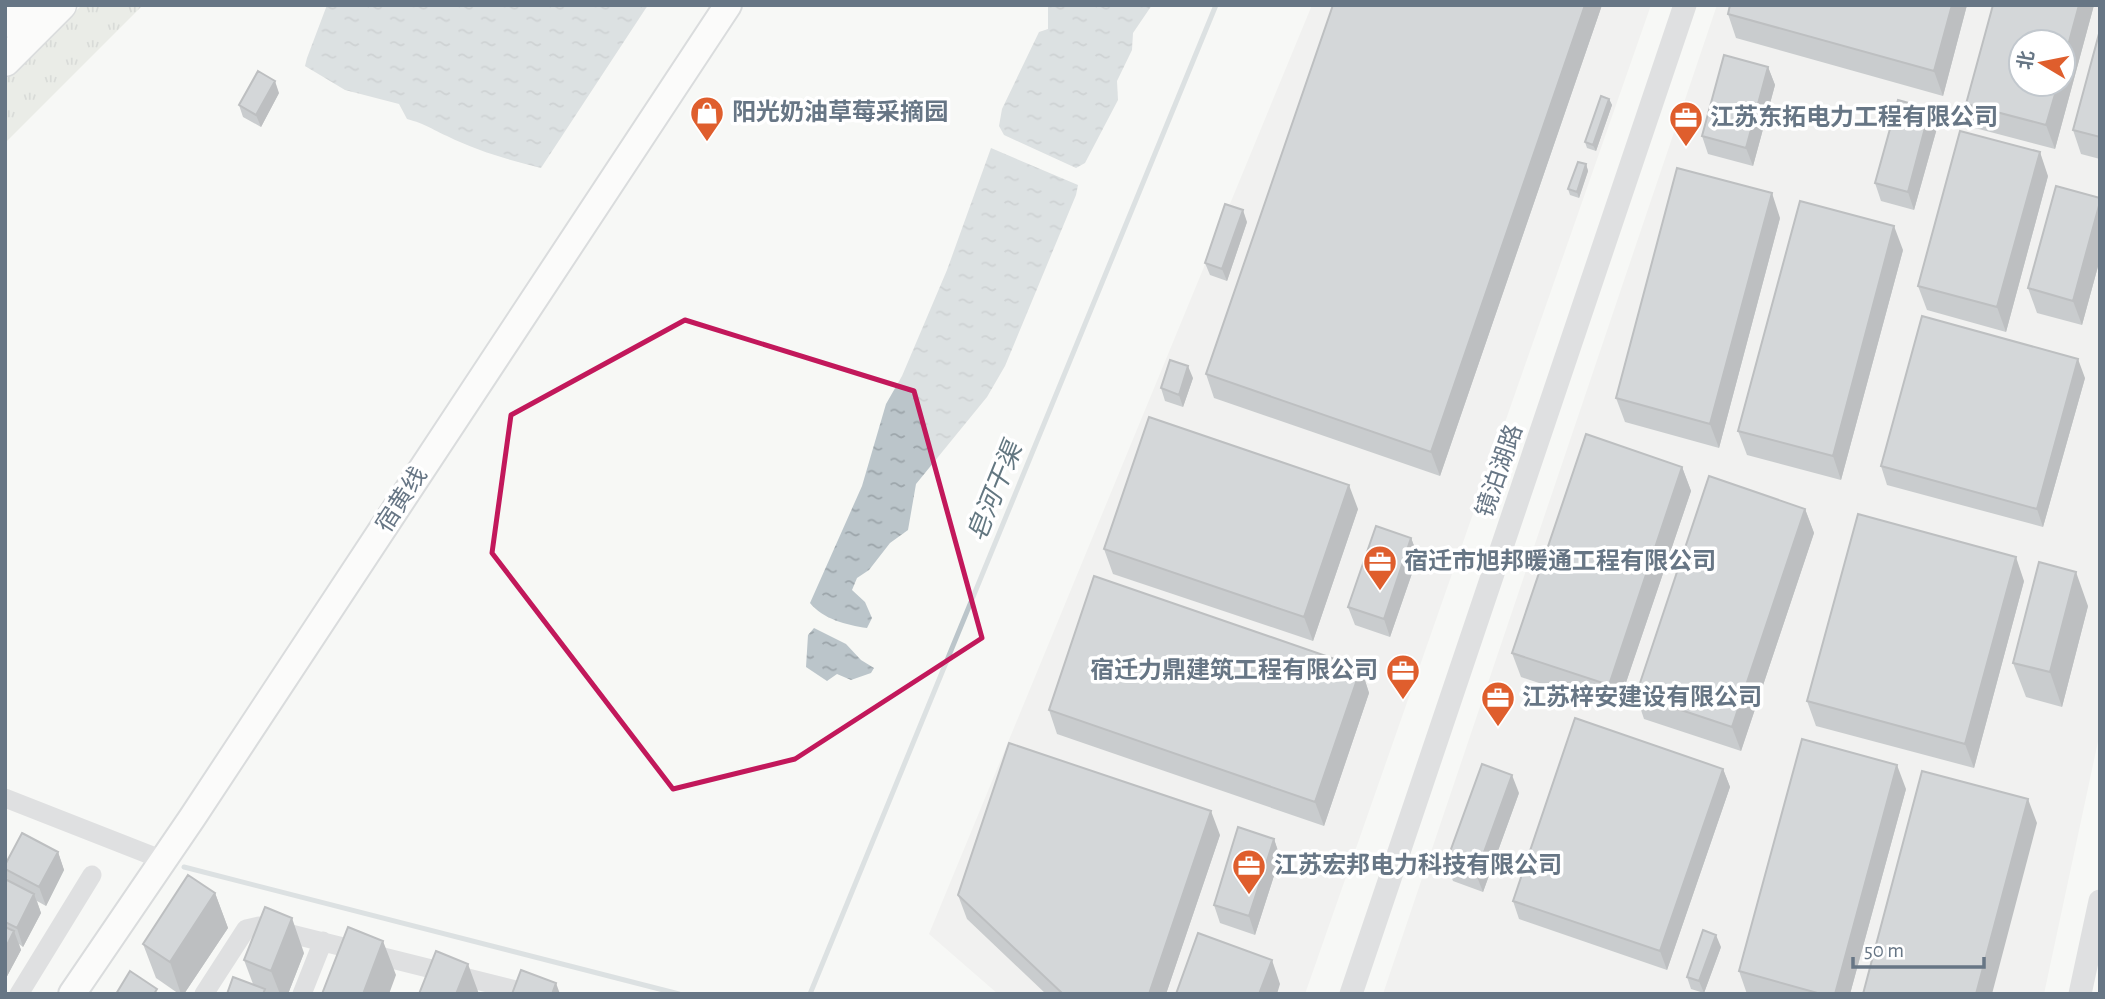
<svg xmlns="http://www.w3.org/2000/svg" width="2105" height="999" font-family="'Alegreya Sans','Noto Sans SC',sans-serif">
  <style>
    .built { fill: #e8e9e8; fill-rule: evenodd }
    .grass { fill: url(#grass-tufts) }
    .water { fill: url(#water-ripples) }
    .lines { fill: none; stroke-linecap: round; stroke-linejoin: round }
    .stream { stroke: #bbc5ca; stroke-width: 5 }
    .secondary-casing { stroke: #b5babf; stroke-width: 30 }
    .primary-casing { stroke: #b6babe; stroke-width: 33 }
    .minor { stroke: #c1c4c8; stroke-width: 19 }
    .tertiary { stroke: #c1c4c8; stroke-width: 23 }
    .secondary { stroke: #fff; stroke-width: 26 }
    .primary { stroke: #fff; stroke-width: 30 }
    .wall { fill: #91979d }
    .shaded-wall { fill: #767b80 }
    .building { fill: #a9b0b7; stroke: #767b80; stroke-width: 2 }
    .marked { fill: none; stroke: #c2185b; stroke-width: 5; stroke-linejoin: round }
    .labels { text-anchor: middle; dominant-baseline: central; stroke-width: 7; stroke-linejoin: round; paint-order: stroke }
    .poi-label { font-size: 24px; font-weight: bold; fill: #677685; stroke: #fff; text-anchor: start }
    .street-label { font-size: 24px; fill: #677685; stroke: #fff }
    .water-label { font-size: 26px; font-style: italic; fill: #637781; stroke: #fff }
  </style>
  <defs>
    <pattern id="grass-tufts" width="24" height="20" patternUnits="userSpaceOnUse" patternTransform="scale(1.75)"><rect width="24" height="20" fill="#d9ded6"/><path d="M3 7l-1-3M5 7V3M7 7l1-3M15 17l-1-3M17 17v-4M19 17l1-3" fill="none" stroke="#b4b9b3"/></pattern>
    <pattern id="water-ripples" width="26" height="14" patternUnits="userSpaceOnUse" patternTransform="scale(1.75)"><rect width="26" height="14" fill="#bbc5ca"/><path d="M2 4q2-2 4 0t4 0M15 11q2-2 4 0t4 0" fill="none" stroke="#9ca5aa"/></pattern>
  </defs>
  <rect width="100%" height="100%" fill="#f7f8f5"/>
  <path class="built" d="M1312,5H1651L1305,994H998L929,934Z
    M1717,5H2100V732L2044,994H1383ZM2021,42H2063V84H2021Z"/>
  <path class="grass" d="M82,5H143L5,143V80Z"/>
  <path class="water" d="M327,5H648L541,168C509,160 477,151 447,136C431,129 426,124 407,119L399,104L345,90L305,66L307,58Z
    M1048,5H1152L1133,33L1132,50L1117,81L1118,100L1085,163L1076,168L1004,135L999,126L1002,109L1039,32L1048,29Z
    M991,148L1078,185L1076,195L1005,366L987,397L916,484L908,530L890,543L869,570L857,578L852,590L865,602L872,618L867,628C846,625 823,619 810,603L862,486L886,404L902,376L947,270Z
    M814,628L846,644L861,660L874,668L871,673L851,680L837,674L827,681L806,667L808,635Z"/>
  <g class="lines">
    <path class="stream" d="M184,867L679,994
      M810,994L1216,5"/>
    <g class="secondary-casing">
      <path id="secondary" d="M72,994L192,818L728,5"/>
    </g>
    <g class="primary-casing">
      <path id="primary" d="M5,22L24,5
        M5,61L61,5"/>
    </g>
    <path class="minor" d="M5,798L163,860
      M19,994L92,875
      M204,994L246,929L259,926L532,994
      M302,994L323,941"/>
    <path class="tertiary" d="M1351,994L1685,5
      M2080,994L2100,901"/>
    <use href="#secondary" class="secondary"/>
    <use href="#primary" class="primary"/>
  </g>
  <path class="wall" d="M1333,5H1602L1440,476L1214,398L1206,374Z
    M1967,5L1943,96L1736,38L1728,14Z
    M2094,5L2055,149L1975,128L1966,104Z
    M2100,30V159L2081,154L2073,130Z
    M1768,67L1775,85L1753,166L1708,154L1702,136Z
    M279,93L261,127L243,117L239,105Z
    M1609,99L1612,105L1596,151L1587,148L1585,142Z
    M1930,109L1937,128L1914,210L1881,201L1875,183Z
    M1586,164L1588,171L1579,198L1570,195L1568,189Z
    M2048,176L2006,332L1927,310L1918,286Z
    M2100,198V259L2082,325L2037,313L2028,288Z
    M1780,218L1719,448L1625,422L1616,398Z
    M1247,222L1227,281L1210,275L1205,263Z
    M1903,250L1841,480L1747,455L1738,431Z
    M1193,378L1183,407L1165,401L1161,388Z
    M2085,378L2043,527L1887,485L1881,466Z
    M1682,467L1691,491L1617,709L1521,677L1512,653Z
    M1358,509L1313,641L1113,574L1104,549Z
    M1805,509L1814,533L1741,751L1644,719L1636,695Z
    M1411,538L1418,556L1390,637L1355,625L1348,607Z
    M2024,581L1974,768L1816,726L1807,701Z
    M2088,606L2062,707L2026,697L2013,663Z
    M1361,668L1369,693L1324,826L1057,734L1049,710Z
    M1723,769L1730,787L1667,970L1519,919L1513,901Z
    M1906,789L1850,994H1747L1739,971Z
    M1519,793L1483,892L1453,881L1446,863Z
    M1220,835L1166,994H1046L967,919L958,895Z
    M1274,839L1280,857L1255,935L1220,923L1214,905Z
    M58,852L64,870L46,906L37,901L41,913L23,947L19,944L21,950L5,980V879L8,881L5,873V865Z
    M215,893L228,928L184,994H179L156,978L143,944Z
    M1721,947L1704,993L1691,989L1687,977Z
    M304,953L288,994H227L253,984L244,960Z"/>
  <path class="shaded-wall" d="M1585,5H1602L1440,476L1431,452Z
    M1952,5H1967L1943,96L1934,71Z
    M2079,5H2094L2055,149L2046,125L2058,84H2063V64Z
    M1768,67L1775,85L1753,166L1746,148Z
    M275,81L279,93L261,127L256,115Z
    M1609,99L1612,105L1596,151L1593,145Z
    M1930,109L1937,128L1914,210L1908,192Z
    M2040,152L2048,176L2006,332L1997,307Z
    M1586,164L1588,171L1579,198L1577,192Z
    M1772,193L1780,218L1719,448L1710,424Z
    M2100,202V259L2082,325L2073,301Z
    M1243,210L1247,222L1227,281L1222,269Z
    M1894,226L1903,250L1841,480L1833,456Z
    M2078,359L2085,378L2043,527L2037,509Z
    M1188,366L1193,378L1183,407L1179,395Z
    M1682,467L1691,491L1617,709L1609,685Z
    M1349,485L1358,509L1313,641L1304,617Z
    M1805,509L1814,533L1741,751L1732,727Z
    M1411,538L1418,556L1390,637L1384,619Z
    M2016,557L2024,581L1974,768L1965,744Z
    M2076,572L2088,606L2062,707L2050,672Z
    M1361,668L1369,693L1324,826L1315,802Z
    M1897,765L1906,789L1850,994H1835Z
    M1723,769L1730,787L1667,970L1660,951Z
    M1512,775L1519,793L1483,892L1476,874Z
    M2028,799L2037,823L1992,994H1976Z
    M1211,811L1220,835L1166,994H1149Z
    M1274,839L1280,857L1255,935L1249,916Z
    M58,852L64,870L46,906L39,887Z
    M215,893L228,928L184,994H181L170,962Z
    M34,894L41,913L23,947L17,928Z
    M292,918L304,953L288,994H280L271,971Z
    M14,931L21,950L5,980V949Z
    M1716,935L1721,947L1704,993L1699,981Z
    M383,941L396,975L389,994H363Z
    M1272,960L1280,984L1277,994H1259Z
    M468,964L479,994H456Z
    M556,983L560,994H552Z"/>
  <path class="building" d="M1333,5H1585L1431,452L1206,374Z
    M1730,5H1952L1934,71L1728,14Z
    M1993,5H2079L2063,64V42H2021V84H2058L2046,125L1966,104Z
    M2100,30V137L2073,130Z
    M1724,55L1768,67L1746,148L1702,136Z
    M258,71L275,81L256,115L239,105Z
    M1601,96L1609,99L1593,145L1585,142Z
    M1898,100L1930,109L1908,192L1875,183Z
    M1960,131L2040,152L1997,307L1918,286Z
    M1578,162L1586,164L1577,192L1568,189Z
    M1677,168L1772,193L1710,424L1616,398Z
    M2056,186L2100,198V202L2073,301L2028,288Z
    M1800,201L1894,226L1833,456L1738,431Z
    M1225,204L1243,210L1222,269L1205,263Z
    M1922,316L2078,359L2037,509L1881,466Z
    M1170,360L1188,366L1179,395L1161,388Z
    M1149,417L1349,485L1304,617L1104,549Z
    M1586,434L1682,467L1609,685L1512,653Z
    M1709,476L1805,509L1732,727L1636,695Z
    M1858,514L2016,557L1965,744L1807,701Z
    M1376,526L1411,538L1384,619L1348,607Z
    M2039,562L2076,572L2050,672L2013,663Z
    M1094,576L1361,668L1315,802L1049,710Z
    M1575,718L1723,769L1660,951L1513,901Z
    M1802,739L1897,765L1835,994H1821L1739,971Z
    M1009,743L1211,811L1149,994H1063L958,895Z
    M1482,764L1512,775L1476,874L1446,863Z
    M1922,771L2028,799L1976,994H1863Z
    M1238,827L1274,839L1249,916L1214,905Z
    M22,833L58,852L39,887L5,869V865Z
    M188,875L215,893L170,962L143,944Z
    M5,879L34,894L17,928L5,922Z
    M265,907L292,918L271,971L244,960Z
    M5,927L14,931L5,949Z
    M348,927L383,941L363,994H322Z
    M1703,930L1716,935L1699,981L1687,977Z
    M1198,933L1272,960L1259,994H1176Z
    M436,951L468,964L456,994H419Z
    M521,970L556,983L552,994H512Z
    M130,971L157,989L154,994H116Z
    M233,977L265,989L263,994H227Z"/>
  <path d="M0 0H2105V999H0ZM685,320L914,391L982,638L795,759L673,789L492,553L511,415Z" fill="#f7f8f5" fill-opacity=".55" fill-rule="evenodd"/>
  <path class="marked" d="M685,320L914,391L982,638L795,759L673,789L492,553L511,415Z"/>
  <defs>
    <g id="shop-pin" transform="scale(1.75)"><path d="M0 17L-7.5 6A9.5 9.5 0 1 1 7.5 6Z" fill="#df5e2d" stroke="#fff"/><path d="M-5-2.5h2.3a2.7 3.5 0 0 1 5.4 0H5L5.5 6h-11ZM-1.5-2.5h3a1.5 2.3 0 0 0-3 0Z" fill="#fff"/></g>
    <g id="office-pin" transform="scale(1.75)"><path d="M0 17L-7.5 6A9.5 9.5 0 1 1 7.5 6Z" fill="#df5e2d" stroke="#fff"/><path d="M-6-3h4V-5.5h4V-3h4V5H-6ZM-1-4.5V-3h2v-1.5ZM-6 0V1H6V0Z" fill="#fff"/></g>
  </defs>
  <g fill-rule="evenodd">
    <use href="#shop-pin" x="707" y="113"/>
    <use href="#office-pin" x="1686" y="118"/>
    <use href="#office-pin" x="1380" y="562"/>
    <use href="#office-pin" x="1403" y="671"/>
    <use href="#office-pin" x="1498" y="698"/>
    <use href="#office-pin" x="1249" y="866"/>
  </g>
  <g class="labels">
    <g class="poi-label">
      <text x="732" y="113">阳光奶油草莓采摘园</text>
      <text x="1710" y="118">江苏东拓电力工程有限公司</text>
      <text x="1404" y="562">宿迁市旭邦暖通工程有限公司</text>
      <text x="1378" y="671" text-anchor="end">宿迁力鼎建筑工程有限公司</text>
      <text x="1522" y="698">江苏梓安建设有限公司</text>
      <text x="1274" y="866">江苏宏邦电力科技有限公司</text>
    </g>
    <g class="street-label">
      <text transform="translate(1500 471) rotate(-71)">镜泊湖路</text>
      <text transform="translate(402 500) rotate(-57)">宿黄线</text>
    </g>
    <g class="water-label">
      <text transform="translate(995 492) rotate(-68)">皂河干渠</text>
    </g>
  </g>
  <rect width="2105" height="999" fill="none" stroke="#677685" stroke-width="14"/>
  <g transform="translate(2042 63) rotate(280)"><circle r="33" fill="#ffffff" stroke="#c2c8ce" stroke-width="2"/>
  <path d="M0-5L12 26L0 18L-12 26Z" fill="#df5e2d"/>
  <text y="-10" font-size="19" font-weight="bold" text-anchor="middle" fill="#677685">北</text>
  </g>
  <path d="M1853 957v10h131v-10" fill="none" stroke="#677685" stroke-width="3.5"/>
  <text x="1864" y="957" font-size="21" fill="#677685" stroke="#ffffff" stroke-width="5" paint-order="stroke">50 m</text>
</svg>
